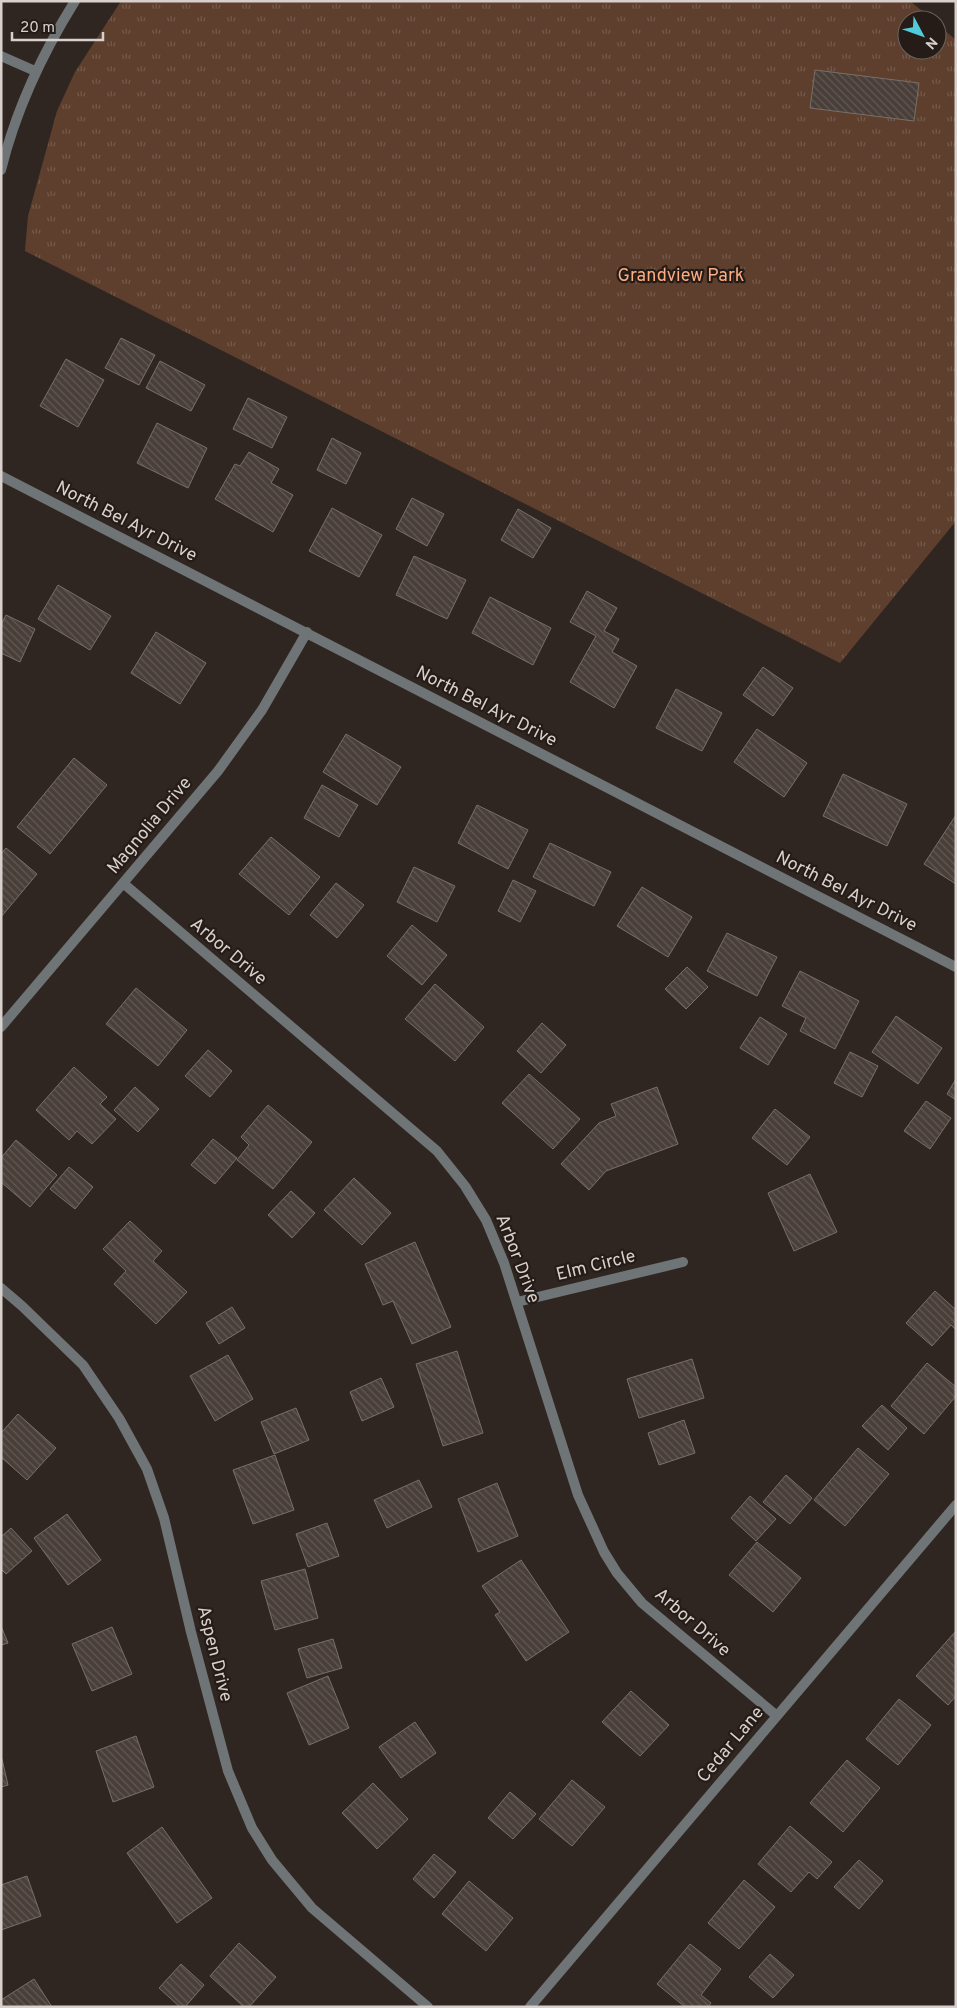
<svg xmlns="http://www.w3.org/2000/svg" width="957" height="2008" font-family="Overpass,sans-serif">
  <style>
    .park { fill: url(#park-tufts) }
    .building { fill: url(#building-back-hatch); stroke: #7a6e68 }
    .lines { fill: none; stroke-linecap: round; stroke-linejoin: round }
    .street { stroke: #6f7576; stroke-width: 10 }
    .labels { text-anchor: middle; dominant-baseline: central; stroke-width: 4.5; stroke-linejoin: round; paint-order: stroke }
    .park-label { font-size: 18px; fill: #fbac80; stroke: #261c17 }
    .street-label { font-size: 18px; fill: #d7d0cd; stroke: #261c17 }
  </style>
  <defs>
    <pattern id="park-tufts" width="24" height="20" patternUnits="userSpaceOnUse" patternTransform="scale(1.25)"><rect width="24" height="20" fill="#5e3f2d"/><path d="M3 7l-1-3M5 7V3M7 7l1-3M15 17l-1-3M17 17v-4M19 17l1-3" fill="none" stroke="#745a4a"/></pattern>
    <pattern id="building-back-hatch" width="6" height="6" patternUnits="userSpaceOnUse" patternTransform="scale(1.25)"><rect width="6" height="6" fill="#493e38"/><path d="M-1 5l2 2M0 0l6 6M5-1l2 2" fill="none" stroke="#625954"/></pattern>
  </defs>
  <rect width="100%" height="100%" fill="#302621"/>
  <path class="park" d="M121,1H910L933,20H907V50H937V24L956,40V521L840,663L25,251L28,216L57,111L75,72Z"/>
  <path class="building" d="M815,70L919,83L914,121L810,108Z
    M121,338L155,355L139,385L105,368Z
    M66,359L104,380L78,427L40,406Z
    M160,361L205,385L191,411L146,388Z
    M248,398L287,417L272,448L233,429Z
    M157,423L207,448L188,488L137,463Z
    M332,438L361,453L346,484L317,470Z
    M249,452L279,469L271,483L293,495L273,532L215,499L235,464L240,466Z
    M412,498L444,514L427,546L396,529Z
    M332,508L382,535L359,577L309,551Z
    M518,509L551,528L533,558L501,540Z
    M414,556L466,580L447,619L396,595Z
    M58,585L111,616L90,650L38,619Z
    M587,591L617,608L604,631L619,639L612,652L637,666L614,708L570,682L596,636L570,622Z
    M490,597L551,628L533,665L472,633Z
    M6,615L35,629L20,662L1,653V625Z
    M156,632L206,663L180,704L131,673Z
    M763,667L793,688L773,716L743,695Z
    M676,689L722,713L702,751L656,728Z
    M757,729L807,763L784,797L734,762Z
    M346,734L401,767L377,805L323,772Z
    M74,758L107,785L50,854L17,827Z
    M843,774L907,804L887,846L823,816Z
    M322,785L358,805L339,837L304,818Z
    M477,805L528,830L508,869L458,843Z
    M956,815V884L924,864Z
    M271,837L320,877L289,915L239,874Z
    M550,843L611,872L594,906L533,877Z
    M6,848L37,874L1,917V854Z
    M414,867L455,886L437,922L397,902Z
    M513,880L536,891L520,922L498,911Z
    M336,883L364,905L337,938L310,915Z
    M642,887L692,917L668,957L617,926Z
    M412,925L447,955L422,985L387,956Z
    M727,933L777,957L757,996L707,971Z
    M687,967L708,987L686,1009L665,989Z
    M800,971L859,1001L835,1049L800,1031L806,1018L782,1006Z
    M435,984L484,1027L455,1061L405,1019Z
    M136,988L187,1030L158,1066L106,1024Z
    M896,1016L942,1048L918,1084L872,1052Z
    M760,1017L787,1034L768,1065L740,1048Z
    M542,1023L566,1045L541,1073L517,1051Z
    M208,1050L232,1071L210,1097L185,1076Z
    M850,1052L878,1066L862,1097L834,1083Z
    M74,1067L107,1097L100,1104L116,1119L92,1144L77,1131L69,1140L36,1110Z
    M529,1074L580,1119L553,1149L502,1103Z
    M956,1079V1100L947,1094Z
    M135,1087L159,1109L138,1132L114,1110Z
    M657,1087L678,1144L606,1171L589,1190L561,1164L599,1123L616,1116L611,1104Z
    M926,1101L951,1118L930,1149L904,1131Z
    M268,1105L312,1142L273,1189L237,1160L249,1145L241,1137Z
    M775,1109L810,1137L787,1165L752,1138Z
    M213,1139L237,1158L215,1184L191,1165Z
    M16,1140L57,1175L30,1207L1,1182V1158Z
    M69,1167L93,1187L75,1209L50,1189Z
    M810,1174L837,1232L794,1251L768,1193Z
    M354,1178L391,1213L362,1245L324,1210Z
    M291,1191L315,1213L292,1238L268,1215Z
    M130,1221L162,1251L153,1261L187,1292L156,1324L114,1284L126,1271L103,1249Z
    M415,1242L451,1327L412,1344L393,1301L383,1305L365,1264Z
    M935,1291L956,1310V1330L951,1325L932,1346L906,1323Z
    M232,1307L245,1328L219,1344L206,1323Z
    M457,1351L483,1433L443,1446L416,1364Z
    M228,1355L253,1399L215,1421L190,1376Z
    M692,1359L704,1398L639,1418L627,1379Z
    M927,1363L956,1387V1396L924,1434L891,1406Z
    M381,1378L394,1407L362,1421L350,1392Z
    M882,1405L907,1428L888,1450L862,1426Z
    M296,1408L309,1440L274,1454L261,1422Z
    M18,1414L56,1448L27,1480L1,1457V1433Z
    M684,1420L695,1453L659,1465L648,1433Z
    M858,1448L889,1474L845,1526L814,1500Z
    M275,1455L294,1510L253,1524L233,1470Z
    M786,1475L812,1498L790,1524L763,1502Z
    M419,1480L432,1507L387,1528L374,1500Z
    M497,1483L518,1536L478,1552L458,1499Z
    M750,1496L776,1519L756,1541L731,1518Z
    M67,1514L101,1560L68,1585L34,1538Z
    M327,1523L339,1556L308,1567L296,1534Z
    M11,1528L32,1551L6,1574L1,1569V1537Z
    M757,1542L801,1578L773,1612L729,1575Z
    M521,1560L569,1632L526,1661L495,1615L500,1612L482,1586Z
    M305,1569L318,1618L275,1630L261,1581Z
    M1,1626L8,1643L1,1645Z
    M112,1627L132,1674L92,1691L72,1644Z
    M955,1632L956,1696L948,1705L916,1676Z
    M333,1639L342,1668L307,1678L298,1649Z
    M328,1676L349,1728L309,1745L287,1693Z
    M631,1691L669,1725L640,1756L602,1722Z
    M899,1699L931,1725L898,1765L866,1739Z
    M415,1722L436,1753L401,1778L379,1747Z
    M136,1736L154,1787L113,1802L96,1751Z
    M2,1759L8,1785L1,1787V1760Z
    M847,1760L880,1788L843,1832L810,1803Z
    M572,1780L605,1807L572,1846L539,1819Z
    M373,1783L408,1819L377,1849L342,1813Z
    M510,1792L536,1814L513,1839L488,1818Z
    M790,1826L832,1862L817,1879L809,1872L791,1892L758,1864Z
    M162,1827L212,1898L177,1923L127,1853Z
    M434,1854L456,1872L434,1898L413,1879Z
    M859,1860L883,1881L859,1909L834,1887Z
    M27,1876L41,1916L1,1930V1885Z
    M744,1880L775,1907L739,1949L708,1923Z
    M469,1881L513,1918L486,1951L442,1914Z
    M239,1943L276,1977L249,2007H244L210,1976Z
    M690,1944L721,1969L701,1995L711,2003L708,2007H685L657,1984Z
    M770,1954L794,1975L773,1998L749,1977Z
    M181,1964L204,1985L185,2007H180L159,1988Z
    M34,1979L52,2007H1V2000Z"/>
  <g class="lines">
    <path class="street" d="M1,56L35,71
      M1,170C16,109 42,54 75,1
      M1,476L956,967
      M123,883L437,1151L465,1186L486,1220L504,1263L578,1495L604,1552L617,1573L642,1603L777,1716
      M1,1027L218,771L262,710L307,632
      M1,1288L22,1306L83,1365L119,1418L147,1469L164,1518L191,1632L228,1771L252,1828L272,1860L312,1908L428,2007
      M517,1302L683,1262
      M530,2007L956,1505"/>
  </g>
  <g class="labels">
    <g class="park-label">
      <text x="681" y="276">Grandview Park</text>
    </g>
    <g class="street-label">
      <text transform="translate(126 522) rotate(27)">North Bel Ayr Drive</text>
      <text transform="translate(486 707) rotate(27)">North Bel Ayr Drive</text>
      <text transform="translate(150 826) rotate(-50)">Magnolia Drive</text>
      <text transform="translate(846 892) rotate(27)">North Bel Ayr Drive</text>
      <text transform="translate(228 952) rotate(40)">Arbor Drive</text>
      <text transform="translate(517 1259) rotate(69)">Arbor Drive</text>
      <text transform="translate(596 1266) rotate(-14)">Elm Circle</text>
      <text transform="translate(692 1623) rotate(41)">Arbor Drive</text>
      <text transform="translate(214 1654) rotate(76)">Aspen Drive</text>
      <text transform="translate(731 1745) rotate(-50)">Cedar Lane</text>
    </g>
  </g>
  <rect width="957" height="2008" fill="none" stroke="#d7d0cd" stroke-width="5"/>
  <g transform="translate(922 35) rotate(131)"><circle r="24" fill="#261c17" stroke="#6d6460"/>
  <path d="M0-4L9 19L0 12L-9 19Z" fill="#52cbd8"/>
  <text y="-8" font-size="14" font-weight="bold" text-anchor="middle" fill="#d7d0cd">N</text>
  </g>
  <path d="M12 32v8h91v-8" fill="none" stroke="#d7d0cd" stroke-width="2.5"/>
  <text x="20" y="32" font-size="15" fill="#d7d0cd" stroke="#261c17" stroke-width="4" paint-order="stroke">20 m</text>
</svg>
